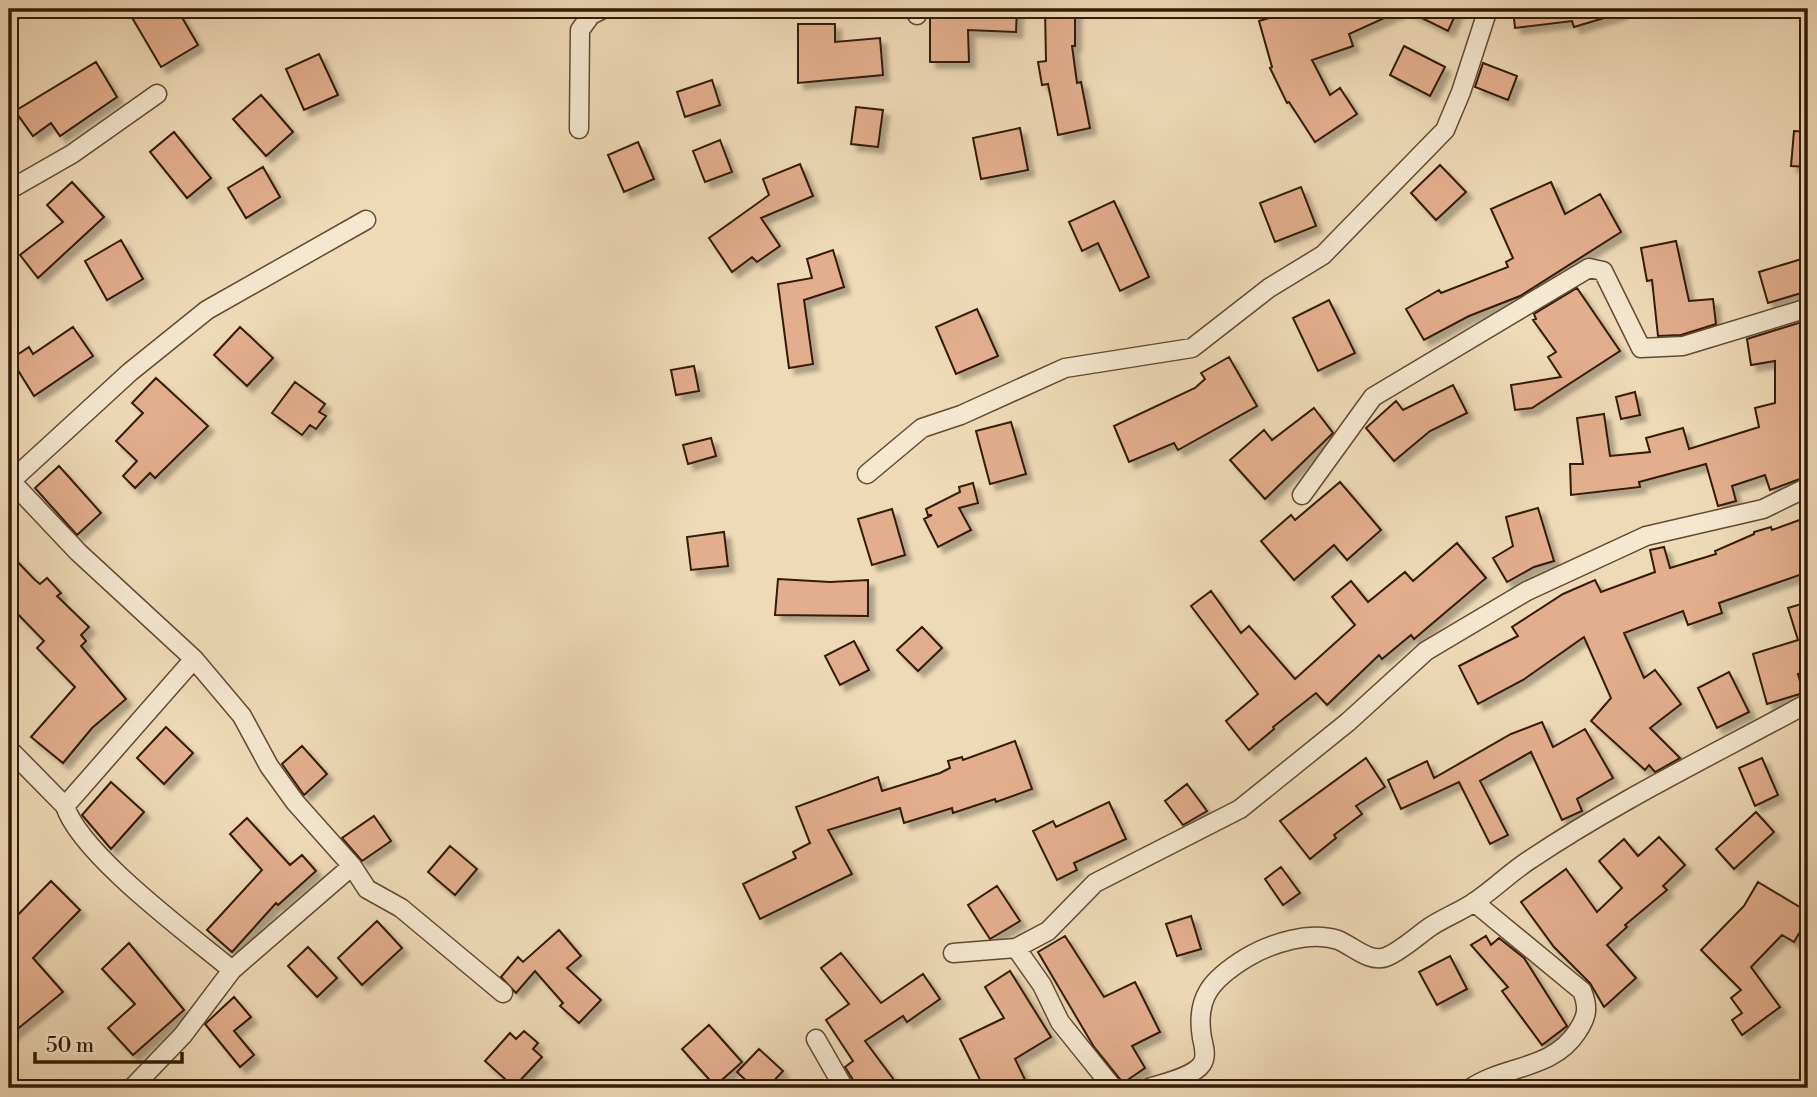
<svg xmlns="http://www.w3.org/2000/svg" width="1817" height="1097" font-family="'Libre Bodoni',serif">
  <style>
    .building { fill: #e3ae8e; stroke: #331a07; stroke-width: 2; filter: url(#shadow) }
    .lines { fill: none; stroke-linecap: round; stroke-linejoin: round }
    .street-casing { stroke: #624a33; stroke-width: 21 }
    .street { stroke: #f5e7d0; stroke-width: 18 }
  </style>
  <defs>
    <filter id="shadow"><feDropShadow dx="6" dy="6" stdDeviation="2" flood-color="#0004"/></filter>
  </defs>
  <rect width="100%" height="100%" fill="#efdab7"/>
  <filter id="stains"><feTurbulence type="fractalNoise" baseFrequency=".00286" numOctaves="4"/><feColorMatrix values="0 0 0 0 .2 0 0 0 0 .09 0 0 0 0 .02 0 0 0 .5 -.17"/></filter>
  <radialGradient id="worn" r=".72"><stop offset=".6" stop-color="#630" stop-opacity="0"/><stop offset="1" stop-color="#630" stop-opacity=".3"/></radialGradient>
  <path class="building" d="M127,9H177L198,45L161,67Z
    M930,9H1017L1016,32L968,30L969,62H930Z
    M1045,9H1075V46H1072L1077,83L1081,82L1090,128L1058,135L1048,84L1042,85L1038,62L1046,61Z
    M1301,9L1303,17L1327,9H1458L1448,31L1404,9L1349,34L1353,46L1312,60L1330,95L1340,88L1357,114L1315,142L1289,102L1287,103L1270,68L1272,67L1259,21Z
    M1513,9H1621V13L1574,27L1572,21L1515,28Z
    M798,24H835V42L880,38L883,75L798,83Z
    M1404,46L1445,67L1430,96L1390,75Z
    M319,54L338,95L304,110L286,69Z
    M96,62L117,97L60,136L51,123L33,136L15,111Z
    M1483,63L1517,76L1508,100L1475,87Z
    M712,80L720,105L685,117L677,92Z
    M261,95L293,132L266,156L233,119Z
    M856,107L883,110L878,147L851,144Z
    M1020,128L1028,170L981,179L973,138Z
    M1794,131L1808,132V167L1791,166Z
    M174,132L211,178L187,198L150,152Z
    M720,140L732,172L705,182L693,151Z
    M638,142L654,179L624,192L608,155Z
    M800,164L813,196L761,218L780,246L757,262L752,257L732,272L709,238L769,195L763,179Z
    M1440,165L1466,192L1436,220L1411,193Z
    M263,167L280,197L246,218L228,188Z
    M72,182L104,217L38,278L20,255L63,222L47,205Z
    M1551,182L1565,214L1600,194L1621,232L1520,296L1469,316L1424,340L1406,309L1439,290L1441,293L1508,267L1506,262L1513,258L1491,209Z
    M1301,187L1316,226L1275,242L1260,203Z
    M1114,201L1149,277L1120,291L1098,243L1082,251L1069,222Z
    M121,240L143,279L107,300L85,261Z
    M1676,241L1689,301L1713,299L1716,324L1681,335L1658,336L1652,280L1647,281L1641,248Z
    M833,250L844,287L804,300L813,364L789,368L778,284L812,278L807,259Z
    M1808,257V291L1768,303L1759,272Z
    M1577,288L1620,351L1532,408L1515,410L1511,385L1561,377L1548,357L1556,352L1533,320L1536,319L1534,314Z
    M1329,300L1355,353L1318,371L1293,318Z
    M977,309L998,356L956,374L936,327Z
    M1808,320V476L1770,490L1765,475L1732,486L1736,501L1718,506L1706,464L1639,482L1640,487L1571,495L1570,464H1583L1577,418L1604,414L1610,456L1650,452L1646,438L1683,428L1689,449L1759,427L1755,408L1775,403V361L1751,365L1747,339Z
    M73,327L93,356L34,396L11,359L29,347L33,354Z
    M240,327L273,358L247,386L214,355Z
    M1229,357L1257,406L1178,450L1174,443L1129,462L1114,426L1195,388L1205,379L1201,373Z
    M694,366L699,391L676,395L671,370Z
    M156,378L208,426L155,478L150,473L135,488L123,476L137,461L116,441L143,413L132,403Z
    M295,382L325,404L319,412L326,416L316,429L310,425L302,435L272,413Z
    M1453,385L1467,413L1430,431L1394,461L1366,428L1396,401L1403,410Z
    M1635,392L1640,415L1621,419L1616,397Z
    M1314,408L1333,433L1265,499L1230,460L1264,430L1272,440Z
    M1011,422L1026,474L990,484L976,431Z
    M711,438L716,456L688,464L683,445Z
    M59,466L101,513L77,535L35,488Z
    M1340,482L1381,530L1347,560L1334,545L1294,580L1261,541L1291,515L1295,520Z
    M973,483L978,503L959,508L971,530L938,547L924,519L932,515H928L926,509L960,492L959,487Z
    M1538,508L1554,561L1534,567L1507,582L1493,558L1513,546L1506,517Z
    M892,509L905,555L872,565L858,519Z
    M1808,517V572L1719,603L1722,613L1688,625L1683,611L1624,633L1644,678L1655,670L1681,704L1650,728L1680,758L1655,772L1649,765L1645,770L1591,721L1611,698L1584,637L1523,680L1478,704L1459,666L1518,636L1512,627L1563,594L1595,580L1601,592L1655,572L1650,550L1664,547L1670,568L1716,554L1715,551L1754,534V532L1771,527L1772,530Z
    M724,532L728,566L691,570L687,537Z
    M1457,543L1486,578L1414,639L1411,635L1382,659L1379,655L1327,705L1316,693L1273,727L1274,729L1249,750L1226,721L1258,694L1191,606L1211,591L1241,633L1249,626L1295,679L1355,625L1332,597L1351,581L1368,602L1405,572L1413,581Z
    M9,553L35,580L40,584L47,578L61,593L57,596L89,627L81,635L86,641L81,646L126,699L92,728L63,763L31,737L75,687L37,648L44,641L9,605Z
    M778,579L830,582L868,580V616L775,615Z
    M1808,602V671L1798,674L1803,693L1767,704L1753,654L1798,640L1788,608Z
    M922,627L942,648L918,671L897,650Z
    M854,641L869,670L840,685L825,656Z
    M1729,672L1749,712L1717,728L1698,688Z
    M1542,722L1553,747L1585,729L1613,778L1577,799L1582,811L1562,820L1531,752L1480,781L1508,835L1490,844L1459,782L1401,809L1388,780L1427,761L1434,778L1511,734Z
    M166,727L193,753L164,784L137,758Z
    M1015,741L1032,789L996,802L995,799L953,813L952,808L904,823L900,808L828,830L852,874L760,919L743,884L796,858L793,852L810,843L796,807L878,777L882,791L940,773L950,768L948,761L962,757L963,760Z
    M302,746L327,774L304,795L282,764Z
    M1366,758L1385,787L1356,806L1362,814L1334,835L1336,838L1310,859L1280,821Z
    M1762,758L1778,795L1755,806L1739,768Z
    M111,782L144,812L111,849L82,815Z
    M1187,784L1207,811L1183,825L1165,801Z
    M1109,802L1126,839L1074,863L1077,870L1057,880L1033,831L1053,821L1056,827Z
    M1756,812L1774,832L1734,869L1716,849Z
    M374,816L391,841L362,861L342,838Z
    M247,818L290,865L302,855L316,871L278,905L276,903L232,952L207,930L262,870L230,834Z
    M1659,837L1685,865L1663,886L1667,890L1625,925L1627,927L1607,945L1636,978L1604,1007L1590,983L1554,947L1521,902L1566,869L1597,912L1622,888L1599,861L1624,839L1638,856Z
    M450,846L477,869L455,895L428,872Z
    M1281,867L1300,893L1283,905L1265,879Z
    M51,881L80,910L33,958L63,992L9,1036V924Z
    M1758,882L1808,912V918L1794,942L1782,935L1751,967L1780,1007L1742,1035L1732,1020L1742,1013L1731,998L1741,990L1701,950L1744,906Z
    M997,886L1020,921L990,939L968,905Z
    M1191,916L1201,949L1177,956L1166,924Z
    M377,921L402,948L362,985L338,958Z
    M559,930L581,956L567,968L601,1000L579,1023L560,1006L563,1003L535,971L516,993L501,977L518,957L523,962Z
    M1065,936L1104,997L1135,982L1160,1032L1132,1046L1145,1068L1123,1083L1094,1047L1038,952Z
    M1486,936L1491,945L1499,938L1524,958L1567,1026L1542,1045L1502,991L1508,987L1471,945Z
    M129,943L184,1010L133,1055L108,1028L135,1004L102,969Z
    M308,947L337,978L317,997L288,966Z
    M841,953L881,1003L923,974L940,999L907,1022L903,1016L865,1041L900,1088H858L845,1067L853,1061L826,1020L849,1004L821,968Z
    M1450,956L1467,989L1437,1005L1419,972Z
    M1010,971L1051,1037L1015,1059L1029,1088H984L960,1039L1004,1018L985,987Z
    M234,997L251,1017L234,1031L254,1055L240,1067L205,1024Z
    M709,1025L742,1062L715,1086L682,1049Z
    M524,1031L538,1043L533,1049L542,1057L514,1087L485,1061L510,1033L516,1039Z
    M759,1049L783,1071L767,1088H754L737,1072Z"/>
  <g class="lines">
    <g class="street-casing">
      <path id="street" d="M917,15V9
        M579,129L580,30L591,15L603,9
        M9,190L72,154L157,94
        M867,474L922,428L961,415L1065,368L1192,348L1269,288L1323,255L1445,130L1461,92L1488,9
        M9,479L78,552L194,659L242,716L269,766L295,802L352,866L367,889L401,908L503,993
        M11,481L130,372L207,310L366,220
        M1302,495L1373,397L1589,268L1603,271L1641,348L1683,346L1808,308
        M194,659L65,806C81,855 189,934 232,970
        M9,749L65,806
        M1016,948L1042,985L1060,1022L1113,1088
        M953,953L1016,948L1048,931L1095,883L1240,809L1348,722L1426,651L1527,591L1646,536L1763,509L1808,487
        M816,1039L844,1088
        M132,1088L183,1035L232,970L352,866
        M1149,1088C1164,1083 1193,1077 1202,1064C1207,1056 1204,1047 1202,1038C1195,997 1212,979 1246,958C1271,943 1310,931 1338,940C1353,946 1369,963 1386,957C1401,951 1417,936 1430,927C1445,917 1462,911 1476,901C1495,888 1512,871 1531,859C1619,800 1715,754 1808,703
        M1471,1088C1505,1065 1552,1070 1577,1032C1587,1017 1589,1008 1582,991L1474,902"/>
    </g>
    <use href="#street" class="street"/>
  </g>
  <rect width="1817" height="1097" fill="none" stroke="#efdab7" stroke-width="35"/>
  <rect x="10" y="10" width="1796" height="1076" fill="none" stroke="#331a07" stroke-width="3.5"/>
  <rect x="18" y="18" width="1782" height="1062" fill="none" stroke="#331a07" stroke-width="2"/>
  <path d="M35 1052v10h147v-10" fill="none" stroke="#331a07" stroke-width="3.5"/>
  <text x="46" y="1052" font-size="21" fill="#331a07" stroke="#f5e7d0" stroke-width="5" paint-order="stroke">50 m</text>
  <rect width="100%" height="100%" filter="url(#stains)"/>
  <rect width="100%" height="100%" fill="url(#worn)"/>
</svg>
